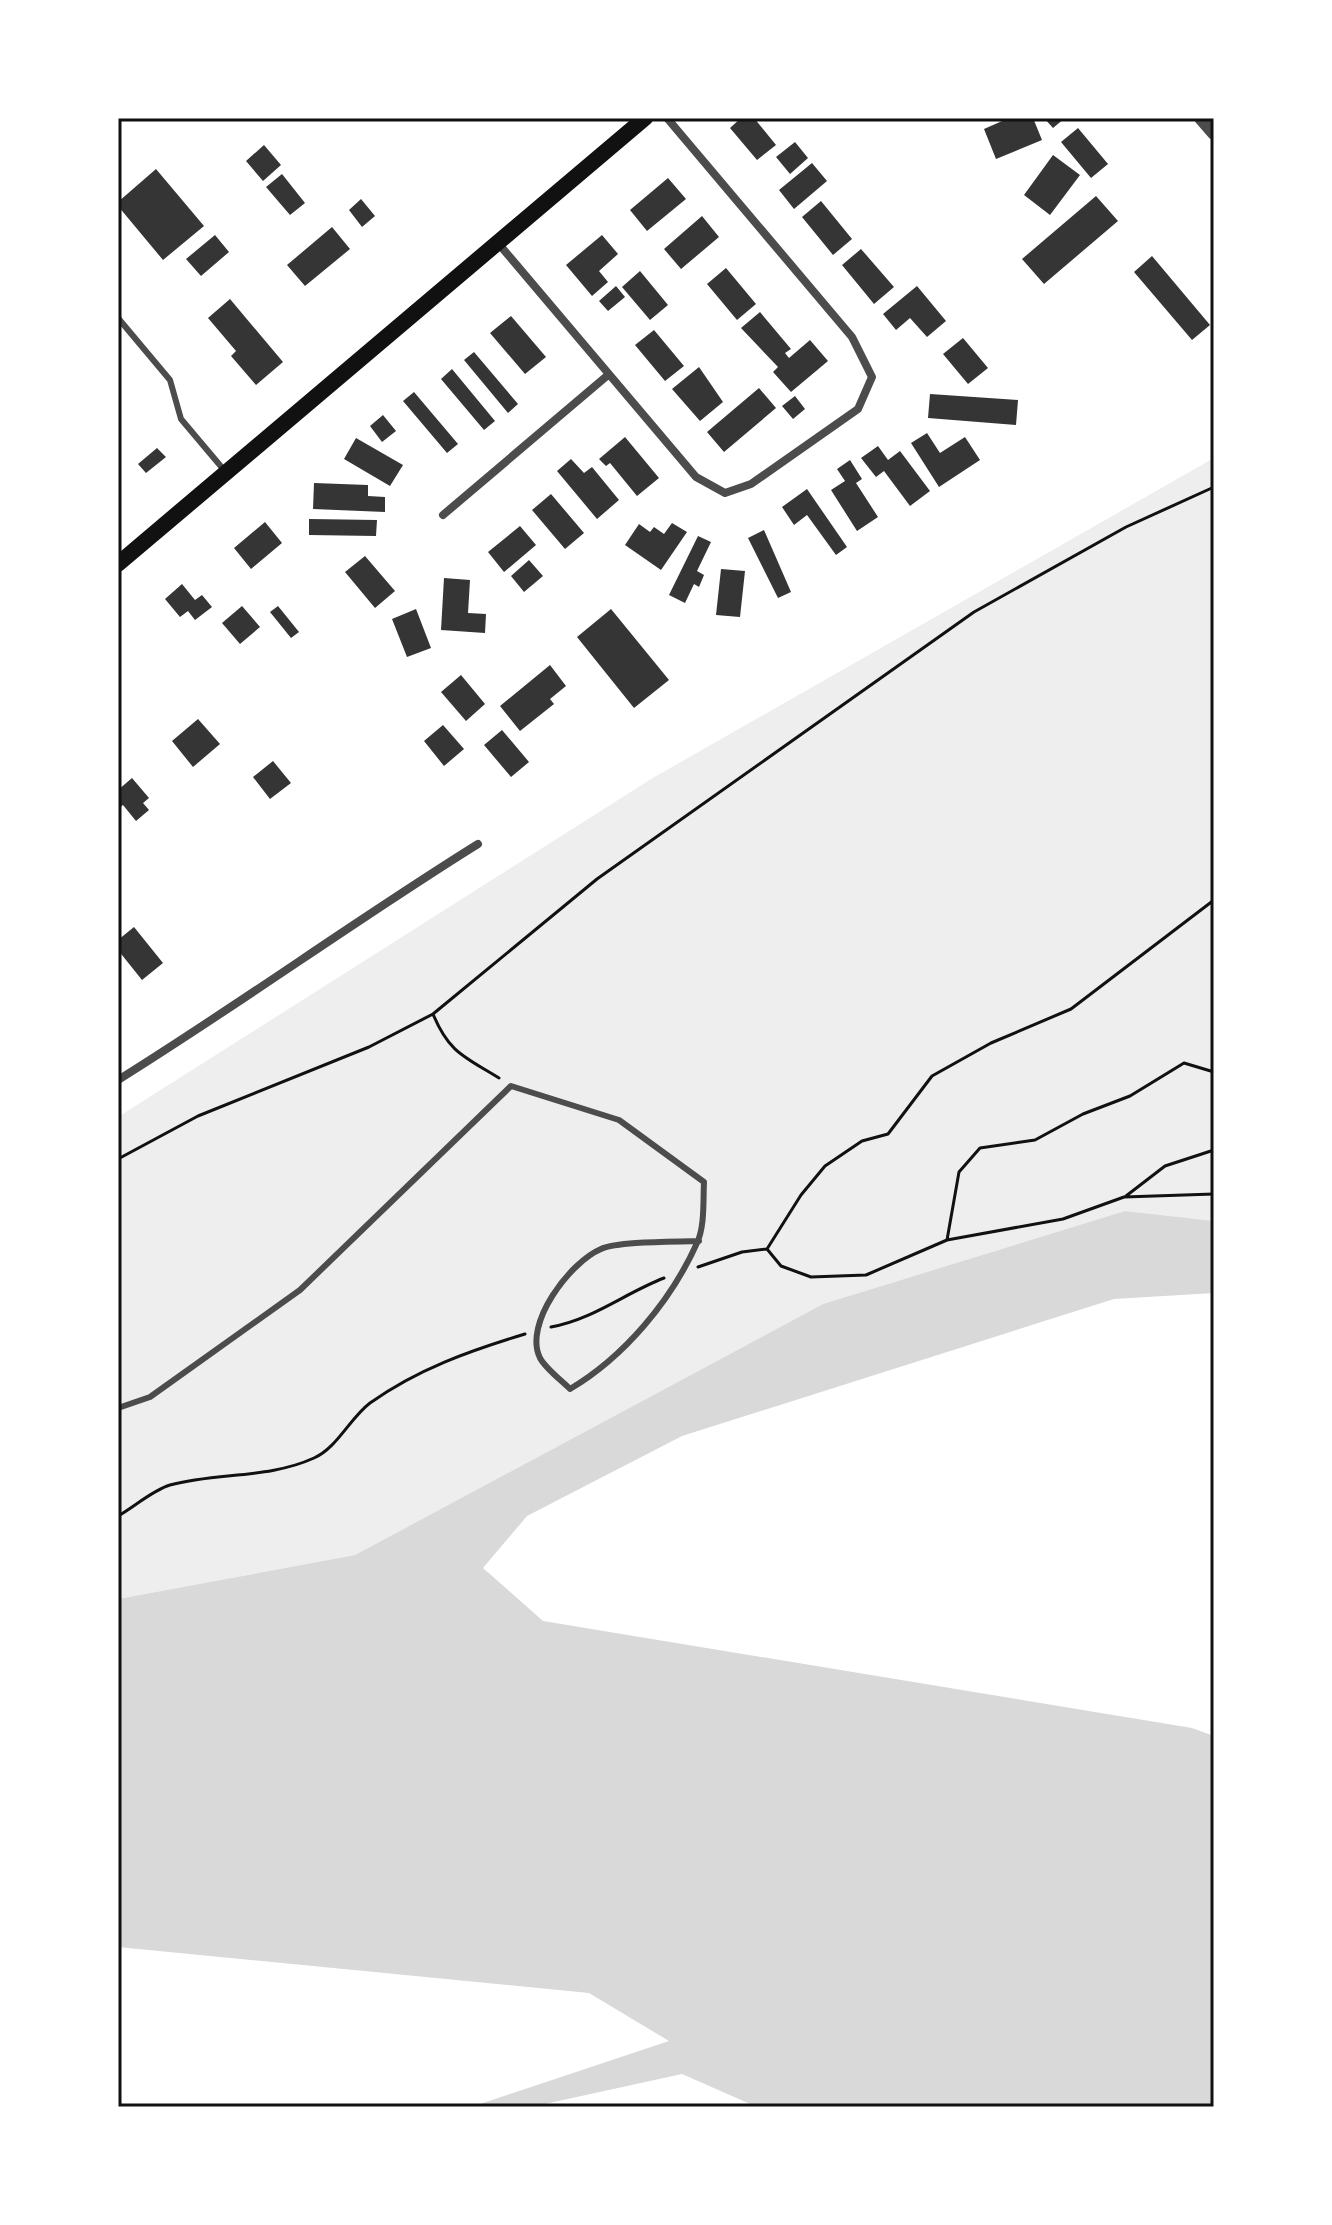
<svg xmlns="http://www.w3.org/2000/svg" width="1332" height="2225" font-family="Inter,sans-serif">
  <style>
    .green { fill: #eee }
    .water { fill: #d9d9d9 }
    .building { fill: #353535 }
    .lines { fill: none; stroke-linecap: round; stroke-linejoin: round }
    .path { stroke: #111; stroke-width: 3 }
    .service { stroke: #4c4c4c; stroke-width: 6 }
    .minor { stroke: #4c4c4c; stroke-width: 8 }
    .tertiary { stroke: #4c4c4c; stroke-width: 14 }
    .secondary { stroke: #111; stroke-width: 16 }
    .neatline { fill: none; stroke: #111; stroke-width: 3 }
  </style>
  <rect width="100%" height="100%" fill="#fff"/>
  <path class="green" d="M1214,458V1221L1125,1211L823,1304L355,1555L118,1599V1117L651,779Z"/>
  <path class="water" d="M1125,1211L1214,1221V1293L1114,1299L682,1436L527,1516L483,1568L543,1621L1192,1728L1214,1736V2107H757L682,2074L531,2107H471L669,2041L589,1993L118,1947V1599L355,1555L823,1304Z"/>
  <path class="building" d="M741,118H754L776,145L757,160L730,128Z
    M1009,118H1033L1042,140L996,159L984,129Z
    M1044,118H1065L1053,128Z
    M1078,128L1108,164L1091,178L1061,142Z
    M795,142L808,158L790,174L776,157Z
    M264,145L281,165L263,181L246,161Z
    M1053,155L1080,175L1050,215L1024,195Z
    M812,163L827,181L794,209L779,190Z
    M156,169L204,226L163,260L118,206V202Z
    M282,174L305,203L290,215L266,187Z
    M668,178L686,199L647,231L630,210Z
    M1096,196L1118,221L1044,284L1022,259Z
    M361,199L375,216L362,227L349,210Z
    M821,201L852,239L833,255L802,217Z
    M702,216L719,237L681,269L664,249Z
    M332,227L350,249L305,286L287,265Z
    M215,235L229,252L201,276L186,259Z
    M602,235L618,254L599,271L608,282L592,296L566,265Z
    M861,249L894,287L874,304L842,265Z
    M1152,256L1210,325L1192,340L1134,272Z
    M726,268L756,304L737,320L707,284Z
    M640,271L668,305L650,320L622,287Z
    M616,286L625,297L608,311L599,301Z
    M917,286L946,321L927,337L910,318L896,330L883,314Z
    M230,299L283,362L256,385L231,356L236,351L208,318Z
    M760,312L791,349L785,353L789,358L810,340L828,361L791,392L773,372L778,367L741,328Z
    M511,316L546,357L525,374L490,333Z
    M654,330L684,366L665,381L635,345Z
    M963,338L988,368L968,384L943,354Z
    M474,352L518,404L508,413L464,360Z
    M699,367L723,402L700,421L672,389Z
    M452,369L495,421L484,430L441,379Z
    M759,388L776,408L724,452L707,432Z
    M414,392L458,444L447,453L403,401Z
    M930,394L1018,400L1016,425L928,418Z
    M795,396L805,409L793,419L782,406Z
    M383,415L396,431L382,442L370,426Z
    M927,433L940,453L965,437L980,460L939,487L911,443Z
    M625,437L659,478L637,496L610,463L606,466L599,459Z
    M356,438L403,465L390,486L344,459Z
    M878,446L888,460L900,451L930,491L910,506L884,471L876,477L861,458Z
    M157,448L166,457L146,473L138,464Z
    M571,459L584,473L592,467L619,500L597,519L557,471Z
    M850,460L862,479L856,483L878,517L857,531L831,490L845,481L837,469Z
    M314,483L368,485V496L385,497V512L313,509Z
    M807,489L847,547L836,555L807,515L794,525L782,507Z
    M551,494L584,533L565,549L532,510Z
    M309,519L377,520L376,536L309,535Z
    M265,522L282,543L251,569L234,548Z
    M672,523L687,532L661,570L625,545L639,524L650,532L654,527L664,534Z
    M520,526L536,545L504,572L488,552Z
    M764,530L791,592L778,598L748,538Z
    M698,536L711,542L697,571L704,575L699,587L694,584L685,603L669,595Z
    M365,556L395,591L375,608L345,572Z
    M529,560L543,576L524,592L511,576Z
    M721,569L745,571L740,617L716,615Z
    M444,578L470,580L468,613L486,614L485,633L441,630Z
    M182,584L195,600L202,595L212,607L195,620L188,611L180,617L165,599Z
    M242,606L260,627L240,644L222,623Z
    M278,606L299,632L291,638L270,612Z
    M416,609L431,648L407,657L392,619Z
    M611,609L669,680L634,708L577,637Z
    M550,665L566,686L550,699L554,704L520,731L500,706Z
    M461,675L485,704L466,721L441,692Z
    M198,719L220,744L193,767L172,741Z
    M443,725L464,749L444,766L424,741Z
    M502,730L529,762L511,777L484,745Z
    M273,761L291,783L270,799L253,777Z
    M132,778L149,798L143,803L149,810L136,821L123,805L118,809V790Z
    M134,927L163,963L142,980L118,950V940Z"/>
  <g class="lines">
    <path class="path" d="M433,1014C449,1053 465,1057 499,1078
      M118,1159L198,1116L369,1047L433,1014L597,879L974,612L1126,527L1214,487
      M1126,1196L1165,1166L1214,1150
      M947,1240L959,1172L980,1148L1035,1140L1083,1114L1130,1096L1184,1063L1214,1072
      M767,1249L801,1195L825,1166L862,1141L888,1134L932,1076L991,1043L1071,1009L1214,900
      M767,1249L781,1266L811,1277L866,1275L947,1240L1063,1219L1124,1197L1214,1194
      M698,1267L742,1252L767,1249
      M551,1327C594,1319 625,1293 664,1278
      M118,1516C134,1507 153,1490 170,1485C217,1472 268,1479 314,1458C337,1448 350,1418 370,1403C418,1369 469,1351 525,1334"/>
    <path class="service" d="M118,318L170,380L181,419L224,470
      M118,1408L150,1397L300,1290L511,1086L619,1120L704,1182C703,1200 705,1226 697,1243C671,1301 624,1357 570,1389C561,1380 546,1369 540,1358C523,1324 570,1262 601,1249C619,1241 676,1242 699,1241"/>
    <path class="minor" d="M498,243L696,477L725,493L751,484L858,409L872,377L852,337L667,118
      M443,515L608,375
      M118,1080C240,1004 356,920 478,844"/>
    <path class="tertiary" d="M1201,118L1214,133"/>
    <path class="secondary" d="M118,564L645,118"/>
  </g>
  <rect width="1332" height="2225" fill="none" stroke="#ffffff" stroke-width="240"/>
  <rect x="120" y="120" width="1092" height="1985" class="neatline"/>
</svg>
